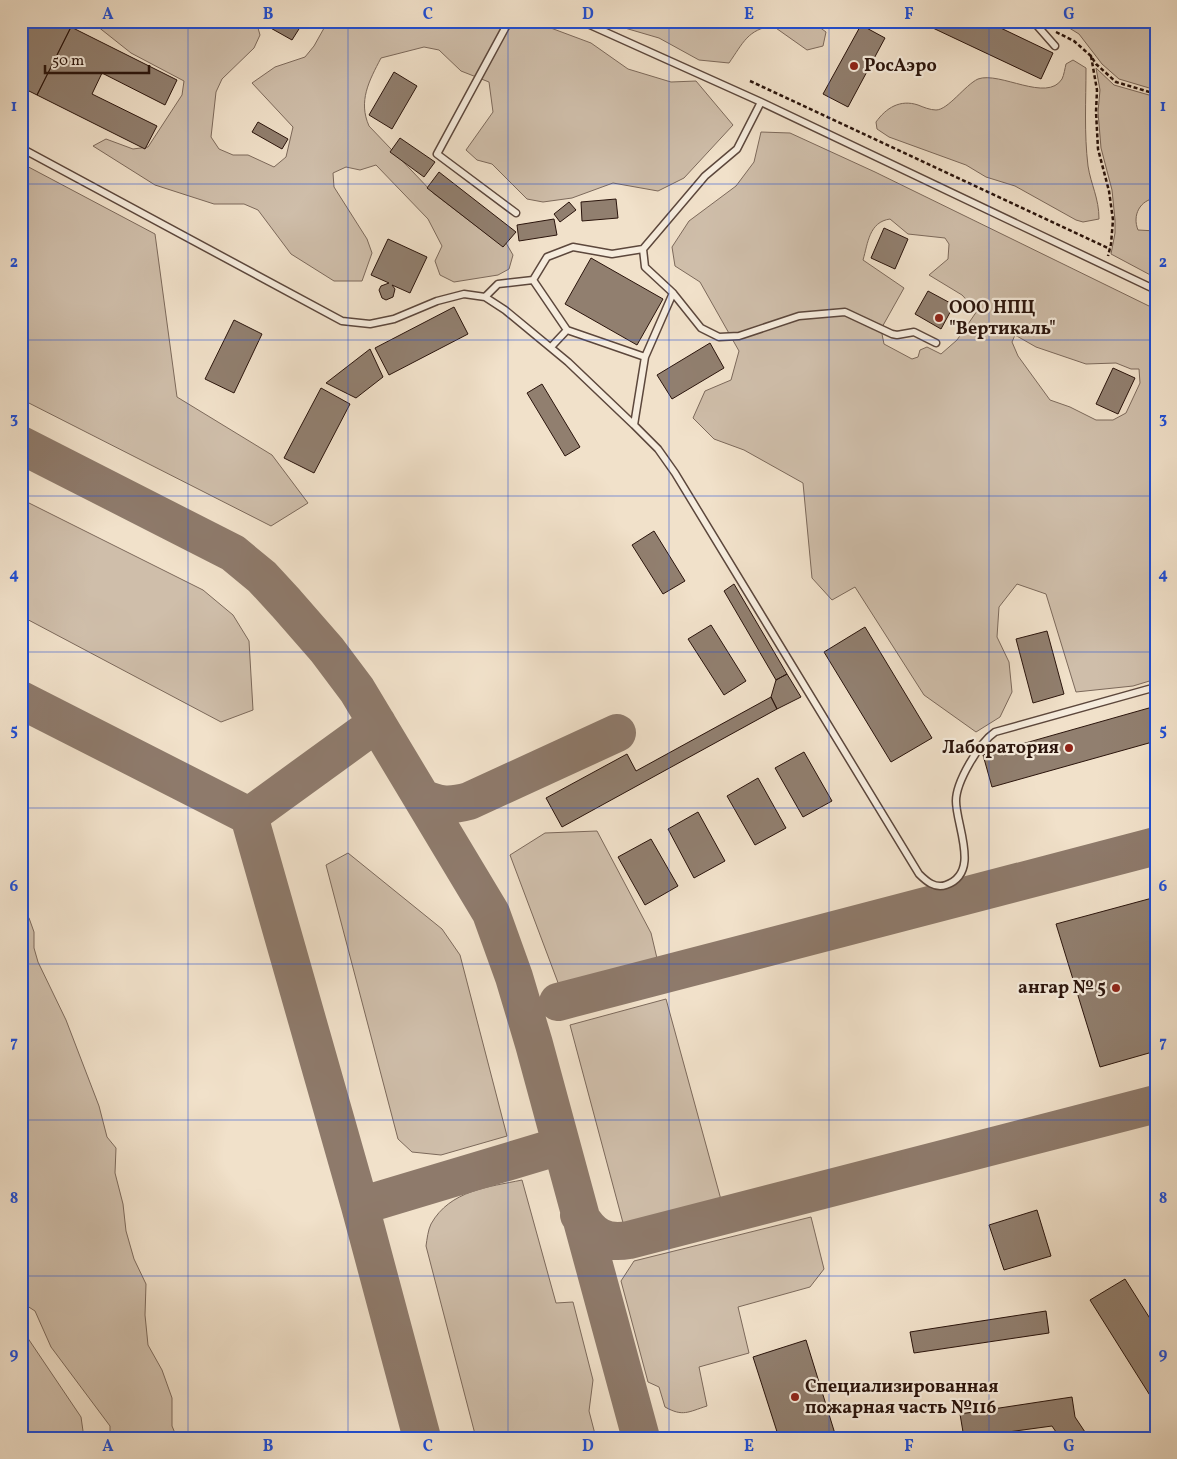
<svg xmlns="http://www.w3.org/2000/svg" width="1177" height="1459" font-family="Vollkorn,serif">
  <style>
    .green { fill: #cfbeaa; stroke: #7c695b; fill-rule: evenodd }
    .lines { fill: none; stroke-linecap: round; stroke-linejoin: round }
    .taxiway { stroke: #8e7a6b; stroke-width: 38 }
    .building { fill: #917f6f; stroke: #2a140c }
    .lane-casing { stroke: #5c473c; stroke-width: 9 }
    .path { stroke: #2a140c; stroke-width: 2.5; stroke-dasharray: 4 2.5; stroke-linecap: butt }
    .lane { stroke: #f6ecdd; stroke-width: 6 }
    .grid { fill: none; stroke: #1d4ed8; stroke-width: 1; stroke-opacity: 0.55 }
    .poi-dot { fill: #8f2418; stroke: #f6ecdd; stroke-width: 2 }
    .labels { text-anchor: middle; dominant-baseline: central; stroke-width: 4.5; stroke-linejoin: round; paint-order: stroke }
    .poi-label { font-size: 18px; font-weight: bold; fill: #2a140c; stroke: #f6ecdd; text-anchor: start }
    .neatline { fill: none; stroke: #1d4ed8; stroke-width: 2 }
    .grid-label { font-size: 16px; text-anchor: middle; font-weight: bold; fill: #1d4ed8 }
  </style>
  <rect width="100%" height="100%" fill="#f1e1ca"/>
  <filter id="stains"><feTurbulence type="fractalNoise" baseFrequency=".004" numOctaves="4"/><feColorMatrix values="0 0 0 0 .2 0 0 0 0 .09 0 0 0 0 .02 0 0 0 .5 -.17"/></filter>
  <radialGradient id="worn" r=".72"><stop offset=".6" stop-color="#630" stop-opacity="0"/><stop offset="1" stop-color="#630" stop-opacity=".3"/></radialGradient>
  <path class="green" d="M99,21H256L260,35L254,48L222,79L216,92L211,137L219,149L233,155H248L274,167L286,157L293,127L252,83L275,67L305,57L314,46L328,21H532L591,43L628,69L671,82L696,81L733,125L684,178L658,191L613,183L572,198L543,202L527,199L492,164L477,160L466,150L493,112L489,82L461,71L439,50L424,47L381,58C369,81 358,101 369,126L433,193L492,238L506,243L513,255L509,269L498,275L454,282L440,275L435,261L442,246L428,219L376,165L360,170L346,167L333,173L334,187L367,239L372,253L362,281H334L291,254L258,210L244,204H214L155,185L93,146L106,139L133,149L148,147L182,95L184,81L131,53L97,26Z
    M610,21H811L826,32L823,46L807,50L773,26C748,29 743,43 729,63L699,60L659,38L618,26Z
    M1051,21H1156V90L1119,79L1102,64L1079,34L1066,26Z
    M1073,60L1086,68C1086,101 1084,133 1088,166C1091,185 1099,198 1099,219L1083,222L1076,220L1015,186L986,177L966,165L889,137L877,129L876,122C886,108 900,99 918,105C923,107 930,110 936,110C948,110 965,85 978,79C1000,71 1047,103 1062,79C1064,75 1065,68 1066,64Z
    M1096,68L1114,85L1156,97V198C1140,200 1132,215 1138,230L1156,231V278L1111,254L1115,233V220L1112,190L1101,148L1098,112L1100,90Z
    M761,132L790,133L875,172L1151,307L1156,322V679L1133,686L1076,692L1046,594L1017,584L999,607L997,637L1009,662L1012,692L1000,717L976,732L924,695L855,587L832,600L812,578L803,483L744,450L714,439L693,418L705,391L731,380L739,351L700,282L675,266L672,247L689,221L736,186L754,162ZM890,219L908,234L945,238L949,244L948,259L929,275L962,295L977,311L957,340L941,354L927,347L920,350L918,357L912,359L884,344L881,329L904,288L863,260C868,243 869,222 890,219ZM1015,335L1036,347L1086,364L1116,363L1131,369H1139L1140,383L1126,413L1113,420H1096L1070,407L1050,400L1018,356L1012,342Z
    M21,163L155,234L177,397L272,455L308,503L271,526L21,399Z
    M21,499L203,590L233,615L249,641L253,710L221,722L21,616Z
    M597,831L651,933L660,971L563,996L510,855L545,833Z
    M348,853L442,929L460,955L507,1136L441,1155L412,1152L398,1139L326,865Z
    M21,908L29,918L34,932V948L38,962L66,1020L99,1106L107,1137L116,1148L115,1173L123,1204L126,1231L134,1259L146,1284L145,1315L148,1345L162,1370L172,1398V1426L177,1438H110V1426L51,1347L35,1311L21,1302Z
    M666,999L723,1207L626,1234L570,1025Z
    M522,1180L556,1303L573,1302L593,1380L589,1411L596,1438H476L426,1246C427,1239 428,1230 431,1224C450,1190 489,1187 522,1180Z
    M811,1217L824,1269L810,1287L738,1307L749,1353L699,1367L707,1406C688,1412 683,1417 665,1407L659,1387L648,1382L621,1281L634,1261Z
    M21,1328L81,1417L84,1438H21Z"/>
  <g class="lines">
    <path class="taxiway" d="M21,445L233,553L262,577L286,603L327,650L357,690L491,913L514,977L534,1044L641,1438
      M21,700L249,816L360,1206L560,1146
      M423,798C439,806 451,806 469,801L617,733
      M249,816L377,723
      M558,1002L1156,846
      M360,1206L422,1438
      M579,1215C592,1236 604,1244 629,1240L1156,1104"/>
  </g>
  <path class="building" d="M21,21H74L37,95L21,87Z
    M270,21H304L292,40L267,26Z
    M918,21H986L1053,53L1041,79Z
    M861,25L885,38L848,107L823,94Z
    M71,27L177,80L165,105L102,73L92,94L157,126L145,149L37,95Z
    M394,72L417,86L392,129L369,115Z
    M258,122L288,139L282,149L252,132Z
    M400,138L435,162L424,177L390,152Z
    M439,172L516,232L503,247L427,188Z
    M616,199L618,218L582,221L581,202Z
    M569,202L576,210L560,222L554,214Z
    M554,219L557,235L519,241L517,225Z
    M884,228L908,239L895,269L871,258Z
    M388,239L427,257L410,293L392,285L395,289L393,297L386,300L382,298L379,290L381,286L389,283L371,275Z
    M591,258L663,299L637,345L565,304Z
    M928,291L954,305L941,329L915,314Z
    M454,307L468,334L389,375L375,348Z
    M234,320L262,334L234,393L205,379Z
    M710,343L724,368L672,399L657,375Z
    M370,349L383,377L356,398L326,383Z
    M1113,368L1135,378L1118,414L1096,404Z
    M542,384L580,447L565,456L527,393Z
    M321,388L350,404L314,473L284,458Z
    M654,531L685,581L663,594L632,545Z
    M734,584L787,674L776,680L724,591Z
    M711,625L746,681L724,695L688,639Z
    M865,627L932,738L891,762L824,652Z
    M1047,631L1064,694L1033,703L1016,639Z
    M787,674L801,697L777,709L771,697L776,680Z
    M771,697L777,709L562,827L546,798L627,754L636,771Z
    M1156,706V741L992,787L983,755Z
    M804,752L832,801L803,817L775,768Z
    M758,778L786,828L755,845L727,796Z
    M698,812L725,861L694,878L668,829Z
    M651,839L678,886L645,905L618,857Z
    M1156,897V1051L1100,1067L1056,924Z
    M1037,1210L1051,1256L1004,1270L989,1225Z
    M1125,1279L1156,1328V1405L1090,1300Z
    M1046,1311L1049,1333L914,1353L910,1332Z
    M806,1340L836,1437L779,1438L753,1357Z
    M1072,1397L1075,1417L1089,1438H1060L1052,1426L964,1438L960,1414Z"/>
  <g class="lines">
    <g class="lane-casing">
      <path id="lane" d="M509,21L437,154L516,213
        M581,21L761,102L1156,290
        M1033,21L1055,46
        M761,102L737,149L705,176L643,249L645,267L673,293L701,328L719,337L739,336L799,316L845,312L892,334L897,335L914,332L936,343
        M21,148L342,321L370,324L394,319L437,301L464,294L485,297L505,310L568,362L634,425L658,449L675,473L919,874C926,881 935,889 946,885C981,873 956,826 956,801C956,782 979,743 995,732L1156,687
        M485,297L498,284L533,280
        M551,347L567,330
        M645,357L673,293
        M634,425L645,357L567,330L533,280L547,257L573,247L612,254L643,249"/>
    </g>
    <path class="path" d="M1056,32L1074,41L1091,56L1096,64L1116,82L1156,94
      M1091,56L1097,90L1096,112L1098,149L1109,191L1113,220L1111,244L1108,256
      M750,81L1110,249"/>
    <use href="#lane" class="lane"/>
  </g>
  <path class="grid" d="M188,21V1438M348,21V1438M508,21V1438M669,21V1438M829,21V1438M989,21V1438M21,184H1156M21,340H1156M21,496H1156M21,652H1156M21,808H1156M21,964H1156M21,1120H1156M21,1276H1156"/>
  <g class="poi-dot">
    <circle cx="854" cy="66" r="5"/>
    <circle cx="939" cy="318" r="5"/>
    <circle cx="1069" cy="748" r="5"/>
    <circle cx="1116" cy="988" r="5"/>
    <circle cx="795" cy="1397" r="5"/>
  </g>
  <g class="labels">
    <g class="poi-label">
      <text x="864" y="66">РосАэро</text>
      <text x="949" y="308">ООО НПЦ<tspan x="949" dy="21">"Вертикаль"</tspan></text>
      <text x="1059" y="748" text-anchor="end">Лаборатория</text>
      <text x="1106" y="988" text-anchor="end">ангар № 5</text>
      <text x="805" y="1387">Специализированная<tspan x="805" dy="21">пожарная часть №116</tspan></text>
    </g>
  </g>
  <rect width="1177" height="1459" fill="none" stroke="#f1e1ca" stroke-width="55"/>
  <path d="M45 65v8h104v-8" fill="none" stroke="#2a140c" stroke-width="2.5"/>
  <text x="52" y="65" font-size="15" fill="#2a140c" stroke="#f6ecdd" stroke-width="4" paint-order="stroke">50 m</text>
  <rect x="28" y="28" width="1122" height="1404" class="neatline"/>
  <g class="grid-label">
    <text x="108" y="19">A</text>
    <text x="268" y="19">B</text>
    <text x="428" y="19">C</text>
    <text x="588" y="19">D</text>
    <text x="749" y="19">E</text>
    <text x="909" y="19">F</text>
    <text x="1069" y="19">G</text>
    <text x="14" y="111">1</text>
    <text x="1163" y="111">1</text>
    <text x="14" y="267">2</text>
    <text x="1163" y="267">2</text>
    <text x="14" y="423">3</text>
    <text x="1163" y="423">3</text>
    <text x="14" y="579">4</text>
    <text x="1163" y="579">4</text>
    <text x="14" y="735">5</text>
    <text x="1163" y="735">5</text>
    <text x="14" y="891">6</text>
    <text x="1163" y="891">6</text>
    <text x="14" y="1047">7</text>
    <text x="1163" y="1047">7</text>
    <text x="14" y="1203">8</text>
    <text x="1163" y="1203">8</text>
    <text x="14" y="1359">9</text>
    <text x="1163" y="1359">9</text>
    <text x="108" y="1451">A</text>
    <text x="268" y="1451">B</text>
    <text x="428" y="1451">C</text>
    <text x="588" y="1451">D</text>
    <text x="749" y="1451">E</text>
    <text x="909" y="1451">F</text>
    <text x="1069" y="1451">G</text>
  </g>
  <rect width="100%" height="100%" filter="url(#stains)"/>
  <rect width="100%" height="100%" fill="url(#worn)"/>
</svg>
